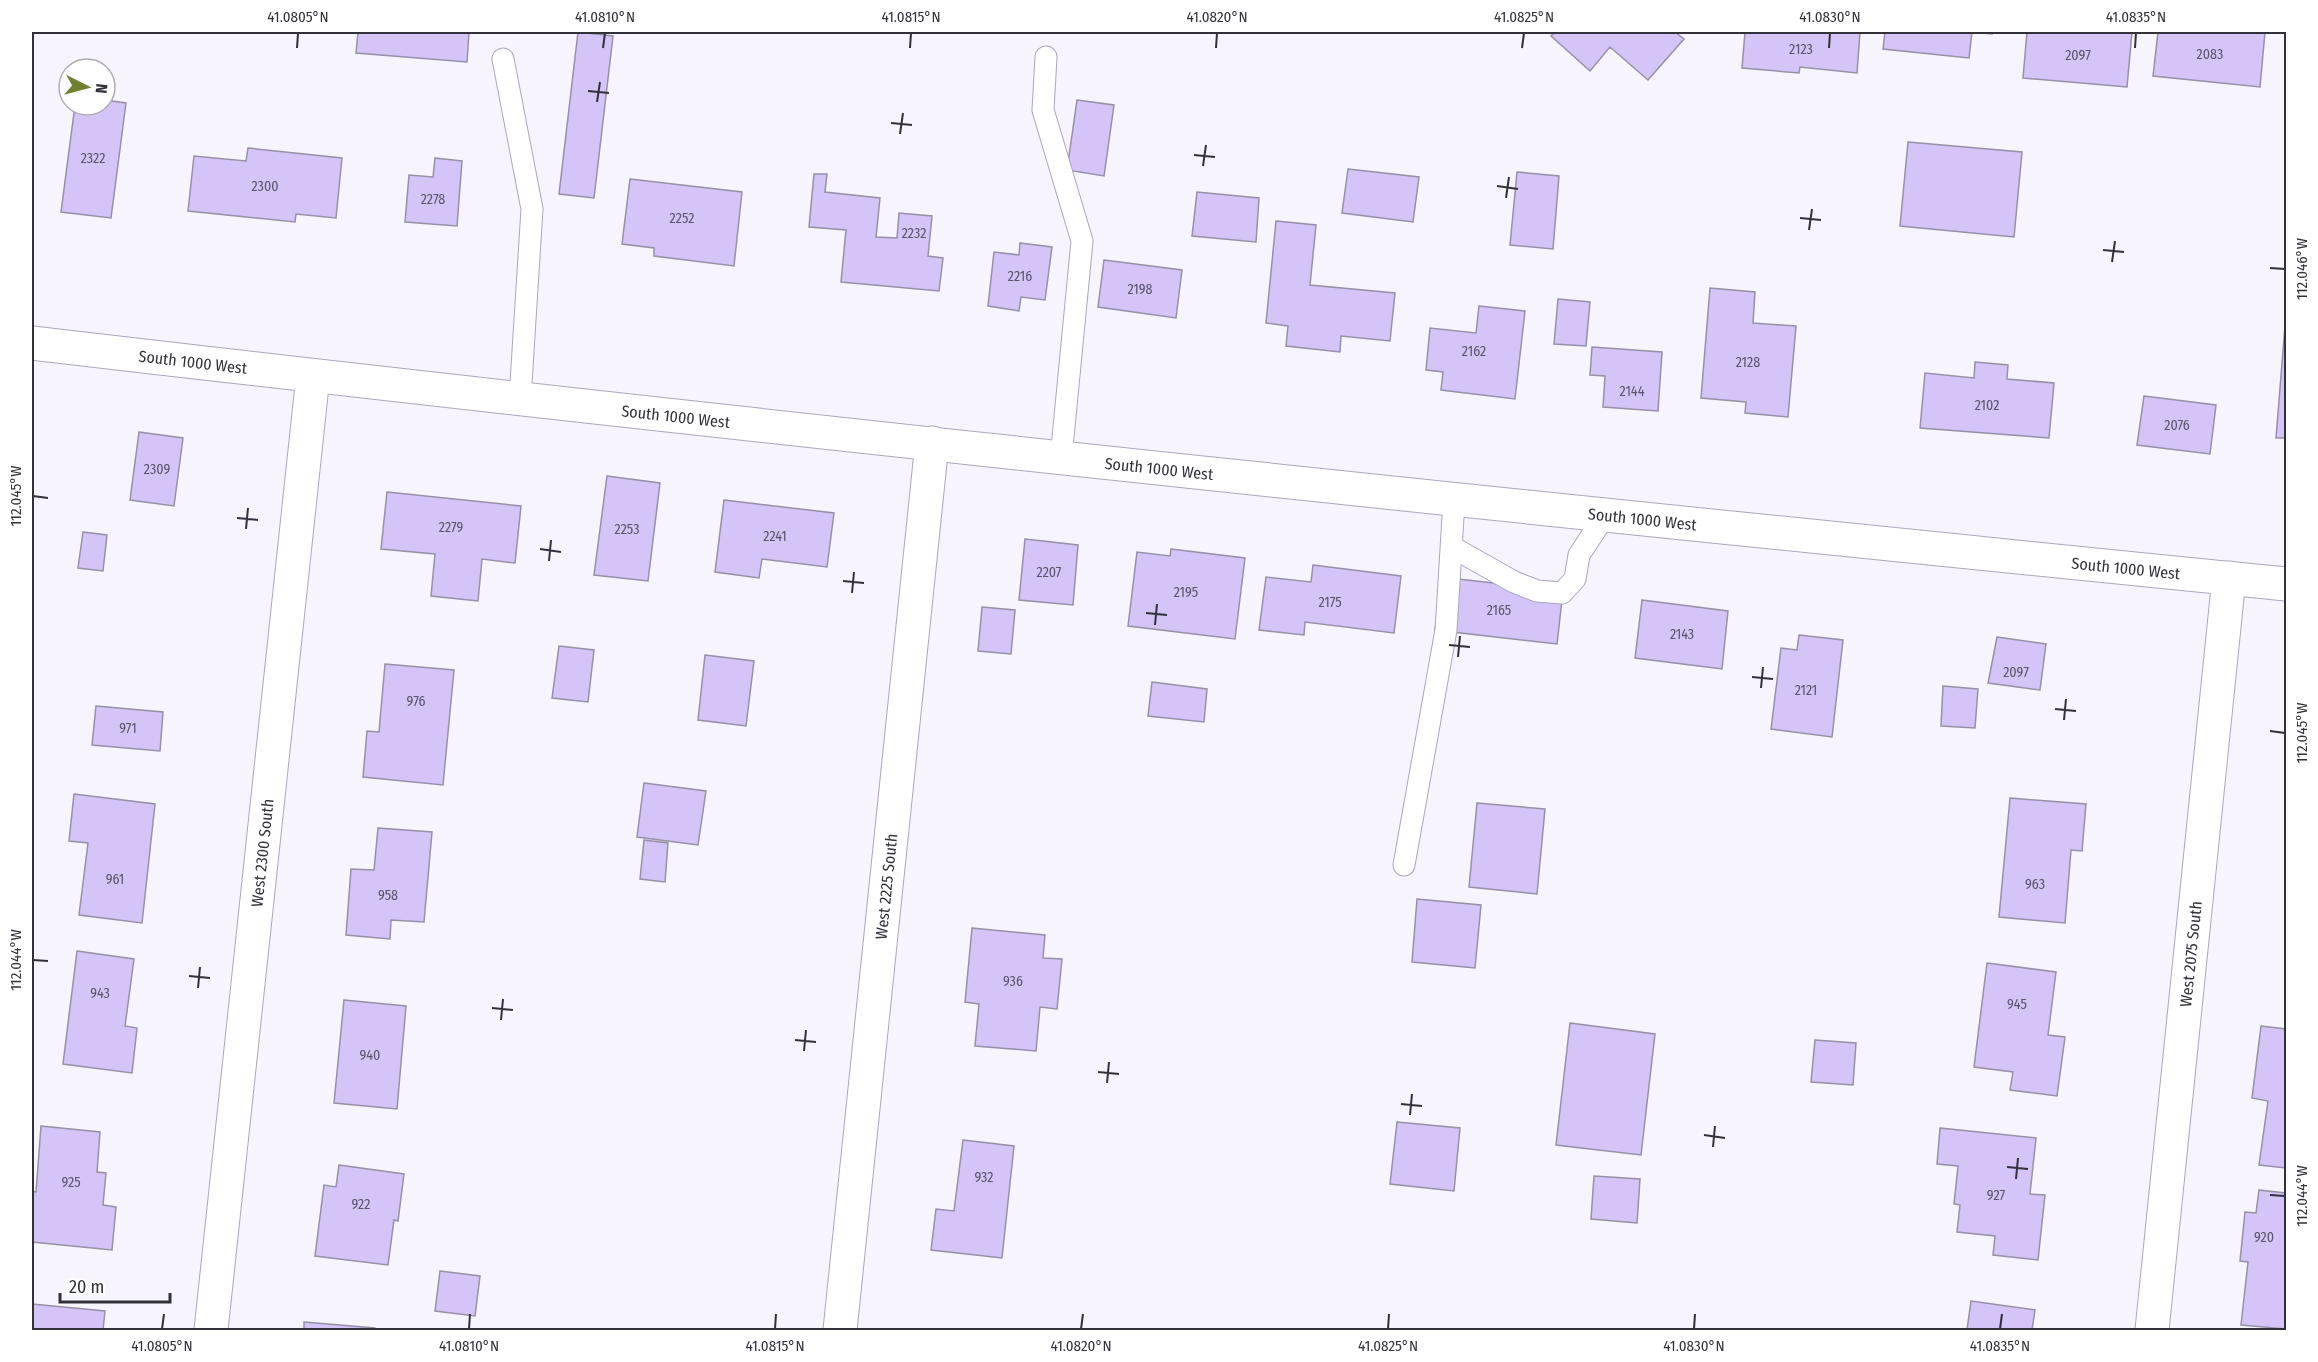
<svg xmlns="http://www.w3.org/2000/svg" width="2318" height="1362" font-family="'Fira Sans Condensed',sans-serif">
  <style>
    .building { fill: #d4c4f8; stroke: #9790a6; stroke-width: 1.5 }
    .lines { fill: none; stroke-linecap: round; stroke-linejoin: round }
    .service-casing { stroke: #aca5bc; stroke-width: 23 }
    .minor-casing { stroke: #aca5bc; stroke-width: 35 }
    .secondary-casing { stroke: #aca5bc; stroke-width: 35 }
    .service { stroke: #fff; stroke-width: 21 }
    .minor { stroke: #fff; stroke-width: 33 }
    .secondary { stroke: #fff; stroke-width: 33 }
    .ticks { fill: none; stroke: #323039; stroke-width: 2 }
    .labels { text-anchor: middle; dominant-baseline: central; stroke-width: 6; stroke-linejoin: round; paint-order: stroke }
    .number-label { font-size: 14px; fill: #5a5569 }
    .street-label { font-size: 16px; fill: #323039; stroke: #fff }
    .neatline { fill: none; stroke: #323039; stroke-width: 2 }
    .ticks-label { font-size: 15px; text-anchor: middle; fill: #323039 }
  </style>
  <rect width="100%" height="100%" fill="#f7f4fe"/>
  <path class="building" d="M358,32H469L467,62L356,53Z
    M578,32L613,36L594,198L559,194Z
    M1555,32H1675L1684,39L1648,80L1610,47L1590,71L1551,36Z
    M1745,32H1860L1857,73L1800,67L1799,73L1742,68Z
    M1885,32H1992V34L1972,32L1969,58L1883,49Z
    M2027,32H2132L2127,87L2023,78Z
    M2158,32H2265L2260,87L2153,76Z
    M105,100L126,103L111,218L61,212L75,105H105Z
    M1077,100L1114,105L1104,176L1067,170Z
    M1908,142L2022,152L2014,237L1900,226Z
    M248,148L342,158L336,218L296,214L295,222L188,211L194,156L246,161Z
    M435,158L462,161L457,226L405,222L409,175L433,177Z
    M1348,169L1419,177L1413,222L1342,213Z
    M1517,172L1559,176L1553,249L1510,245Z
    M814,174H827L825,192L880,198L876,237L897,238L899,213L932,216L928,256L943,258L939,291L841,282L846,230L809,227Z
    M630,179L742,192L734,266L654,256V248L622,244Z
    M1197,192L1259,198L1256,242L1192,236Z
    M1276,221L1316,225L1310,285L1395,293L1390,341L1341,336L1340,352L1286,346L1288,326L1266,323Z
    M1020,243L1052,247L1045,300L1021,297L1019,311L988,306L994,252L1019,255Z
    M1104,260L1182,270L1176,318L1098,307Z
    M1710,288L1755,292L1753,323L1796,326L1788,417L1745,413L1746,402L1701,398Z
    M1558,299L1590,302L1586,346L1554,344Z
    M1479,306L1525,311L1515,399L1441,390L1443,372L1426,370L1430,328L1476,333Z
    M2286,313V438H2276Z
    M1592,347L1662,352L1658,411L1603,407L1605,376L1590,375Z
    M1975,362L2008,365L2007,379L2054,383L2049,438L1920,428L1925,373L1974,378Z
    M2144,396L2216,405L2210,454L2137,445Z
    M139,432L183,438L174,506L130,500Z
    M607,476L660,483L648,581L594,575Z
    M387,492L521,506L515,563L482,559L478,601L431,596L435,554L381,549Z
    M724,500L834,513L827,567L762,559L759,578L715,572Z
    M83,532L107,535L103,571L78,568Z
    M1025,539L1078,545L1073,605L1019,600Z
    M1171,549L1245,558L1235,639L1128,626L1137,552L1170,556Z
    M1313,565L1401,576L1394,633L1305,622L1304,635L1259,630L1266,577L1311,582Z
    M1441,577L1563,591L1557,644L1435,630Z
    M1642,600L1728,611L1722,669L1635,658Z
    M982,607L1015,610L1011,654L978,651Z
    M1799,635L1843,640L1832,737L1771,729L1781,648L1797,650Z
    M1997,637L2046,644L2040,690L1988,683Z
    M559,646L594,650L588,702L552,698Z
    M705,655L754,661L746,726L698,720Z
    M385,664L454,670L443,785L363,777L367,731L379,732Z
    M1152,682L1207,689L1204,722L1148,716Z
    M1943,686L1978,689L1975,728L1941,726Z
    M96,706L163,712L160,751L92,745Z
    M644,783L706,791L698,845L637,837Z
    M74,794L155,804L142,923L79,915L88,843L69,841Z
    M2010,798L2086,804L2082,851L2071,850L2065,923L1999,917Z
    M1477,803L1545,809L1537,894L1469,887Z
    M378,828L432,832L424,922L391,920L390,939L346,935L351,869L374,870Z
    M644,840L668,843L665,882L640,879Z
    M1417,899L1481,905L1475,968L1412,962Z
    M972,928L1045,935L1043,958L1062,959L1057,1009L1040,1007L1036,1051L975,1046L979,1004L965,1002Z
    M77,951L134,959L125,1026L137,1028L132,1073L63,1064Z
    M1987,963L2056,972L2048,1035L2065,1037L2057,1096L2010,1090L2013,1072L1974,1067Z
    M344,1000L406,1006L397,1109L334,1103Z
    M1570,1023L1655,1034L1641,1155L1556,1145Z
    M2261,1026L2286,1029V1168L2259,1165L2268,1101L2252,1098Z
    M1815,1040L1856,1043L1853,1085L1811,1082Z
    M1397,1122L1460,1128L1454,1191L1390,1184Z
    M41,1126L100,1132L97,1172L106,1173L103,1205L116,1207L112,1250L32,1242V1191L36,1192Z
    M1940,1128L2036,1138L2030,1194L2045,1195L2038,1260L1993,1255L1995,1236L1957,1232L1960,1205L1954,1204L1958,1166L1937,1164Z
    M963,1140L1014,1146L1002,1258L931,1250L936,1209L954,1211Z
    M339,1165L404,1174L398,1221L394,1220L388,1265L315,1256L324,1185L336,1187Z
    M1594,1176L1640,1179L1637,1223L1591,1219Z
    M2259,1190L2286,1193V1329L2241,1325L2248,1262L2240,1261L2245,1212L2256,1213Z
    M440,1271L480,1276L475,1316L435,1311Z
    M1971,1301L2035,1310L2032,1330H1967Z
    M32,1304L105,1311L103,1330H32Z
    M304,1322L375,1328V1330H304Z"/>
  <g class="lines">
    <g class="service-casing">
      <path id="service" d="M1046,57L1043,110L1082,241L1061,458
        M503,59L532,209L520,399
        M1452,547L1514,582L1537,591L1562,593L1575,579L1579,555L1606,514
        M1404,865L1446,630L1454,501"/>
    </g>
    <g class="minor-casing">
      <g id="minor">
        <path id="s1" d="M211,1330L313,376"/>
        <path id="s2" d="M840,1330L932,443"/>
        <path id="s3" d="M2152,1330L2229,578"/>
      </g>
    </g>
    <g class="secondary-casing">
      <g id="secondary">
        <path id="s4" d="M32,343C782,431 1534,509 2286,584"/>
      </g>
    </g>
    <use href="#service" class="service"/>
    <use href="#minor" class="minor"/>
    <use href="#secondary" class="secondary"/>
  </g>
  <path class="ticks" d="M297,48L298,33M603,48L605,33M910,48L911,33M1216,48L1217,33M1522,48L1524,33M1829,48L1830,33M2135,48L2136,33M588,91L609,93M597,102L600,82M891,123L912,125M900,134L903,113M1194,155L1215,157M1203,166L1206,145M1497,186L1518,189M1506,198L1509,177M1800,218L1821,220M1809,230L1812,209M2103,250L2124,252M2112,262L2115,241M2270,268L2285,269M33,496L48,498M237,518L258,520M246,529L248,508M540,549L561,552M549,561L551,540M843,581L864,583M852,593L854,572M1146,613L1167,615M1155,625L1157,604M1449,645L1470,647M1458,657L1460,636M1752,677L1773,679M1761,688L1763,667M2055,709L2076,711M2064,720L2066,699M2270,731L2285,733M33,960L48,961M189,976L210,978M198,988L200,967M492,1008L513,1010M501,1020L503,999M795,1040L816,1042M804,1051L806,1030M1098,1072L1119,1074M1107,1083L1109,1062M1401,1104L1422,1106M1410,1115L1412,1094M1704,1135L1725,1138M1713,1147L1715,1126M2007,1167L2028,1169M2016,1179L2018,1158M2270,1195L2285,1196M162,1329L164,1314M469,1329L470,1314M775,1329L776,1314M1081,1329L1083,1314M1388,1329L1389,1314M1694,1329L1695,1314M2000,1329L2002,1314"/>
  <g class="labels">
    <g class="number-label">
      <text x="1801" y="49">2123</text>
      <text x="2210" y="54">2083</text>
      <text x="2078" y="55">2097</text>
      <text x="93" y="158">2322</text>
      <text x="265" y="186">2300</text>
      <text x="433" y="199">2278</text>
      <text x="682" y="218">2252</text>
      <text x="914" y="233">2232</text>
      <text x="1020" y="276">2216</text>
      <text x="1140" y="289">2198</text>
      <text x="1474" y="351">2162</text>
      <text x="1748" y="362">2128</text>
      <text x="1632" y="391">2144</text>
      <text x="1987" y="405">2102</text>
      <text x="2177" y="425">2076</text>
      <text x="157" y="469">2309</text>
      <text x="451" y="527">2279</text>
      <text x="627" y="529">2253</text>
      <text x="775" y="536">2241</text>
      <text x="1049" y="572">2207</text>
      <text x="1186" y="592">2195</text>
      <text x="1330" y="602">2175</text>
      <text x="1499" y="610">2165</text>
      <text x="1682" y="634">2143</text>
      <text x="2016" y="672">2097</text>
      <text x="1806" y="690">2121</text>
      <text x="416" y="701">976</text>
      <text x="128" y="728">971</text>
      <text x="115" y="879">961</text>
      <text x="2035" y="884">963</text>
      <text x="388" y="895">958</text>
      <text x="1013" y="981">936</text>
      <text x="100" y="993">943</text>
      <text x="2017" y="1004">945</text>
      <text x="370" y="1055">940</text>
      <text x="984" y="1177">932</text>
      <text x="71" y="1182">925</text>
      <text x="1996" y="1195">927</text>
      <text x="361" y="1204">922</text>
      <text x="2264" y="1237">920</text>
    </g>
    <g class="street-label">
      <text stroke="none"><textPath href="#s4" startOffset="162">South 1000 West</textPath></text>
      <text stroke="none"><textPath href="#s4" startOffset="648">South 1000 West</textPath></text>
      <text stroke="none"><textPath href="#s4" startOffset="1134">South 1000 West</textPath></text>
      <text stroke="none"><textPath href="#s4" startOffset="1620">South 1000 West</textPath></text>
      <text stroke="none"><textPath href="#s4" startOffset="2106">South 1000 West</textPath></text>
      <text stroke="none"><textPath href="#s1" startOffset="480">West 2300 South</textPath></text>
      <text stroke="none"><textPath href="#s2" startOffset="446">West 2225 South</textPath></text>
      <text stroke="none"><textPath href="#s3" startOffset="378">West 2075 South</textPath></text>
    </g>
  </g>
  <rect width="2318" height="1362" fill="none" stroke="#ffffff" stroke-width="66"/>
  <g transform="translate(87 87) rotate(96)"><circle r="28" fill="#ffffff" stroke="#adacb0" stroke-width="1.5"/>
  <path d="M0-4.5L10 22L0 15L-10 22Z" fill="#708231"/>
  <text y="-9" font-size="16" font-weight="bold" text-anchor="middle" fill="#323039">N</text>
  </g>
  <path d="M60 1293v9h110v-9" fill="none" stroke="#323039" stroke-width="3"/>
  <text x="69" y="1293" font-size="18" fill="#323039" stroke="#ffffff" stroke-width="4.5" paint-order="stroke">20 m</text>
  <rect x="33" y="33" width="2252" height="1296" class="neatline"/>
  <g class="ticks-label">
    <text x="298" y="22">41.0805°N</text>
    <text x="605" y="22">41.0810°N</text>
    <text x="911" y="22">41.0815°N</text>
    <text x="1217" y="22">41.0820°N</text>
    <text x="1524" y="22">41.0825°N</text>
    <text x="1830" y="22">41.0830°N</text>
    <text x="2136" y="22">41.0835°N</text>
    <text transform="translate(2302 269) rotate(-90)" y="5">112.046°W</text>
    <text transform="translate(16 496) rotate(-90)" y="5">112.045°W</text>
    <text transform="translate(2302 733) rotate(-90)" y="5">112.045°W</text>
    <text transform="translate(16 960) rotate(-90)" y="5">112.044°W</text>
    <text transform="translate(2302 1196) rotate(-90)" y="5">112.044°W</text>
    <text x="162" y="1351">41.0805°N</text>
    <text x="469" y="1351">41.0810°N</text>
    <text x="775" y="1351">41.0815°N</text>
    <text x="1081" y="1351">41.0820°N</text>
    <text x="1388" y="1351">41.0825°N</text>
    <text x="1694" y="1351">41.0830°N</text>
    <text x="2000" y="1351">41.0835°N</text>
  </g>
</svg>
